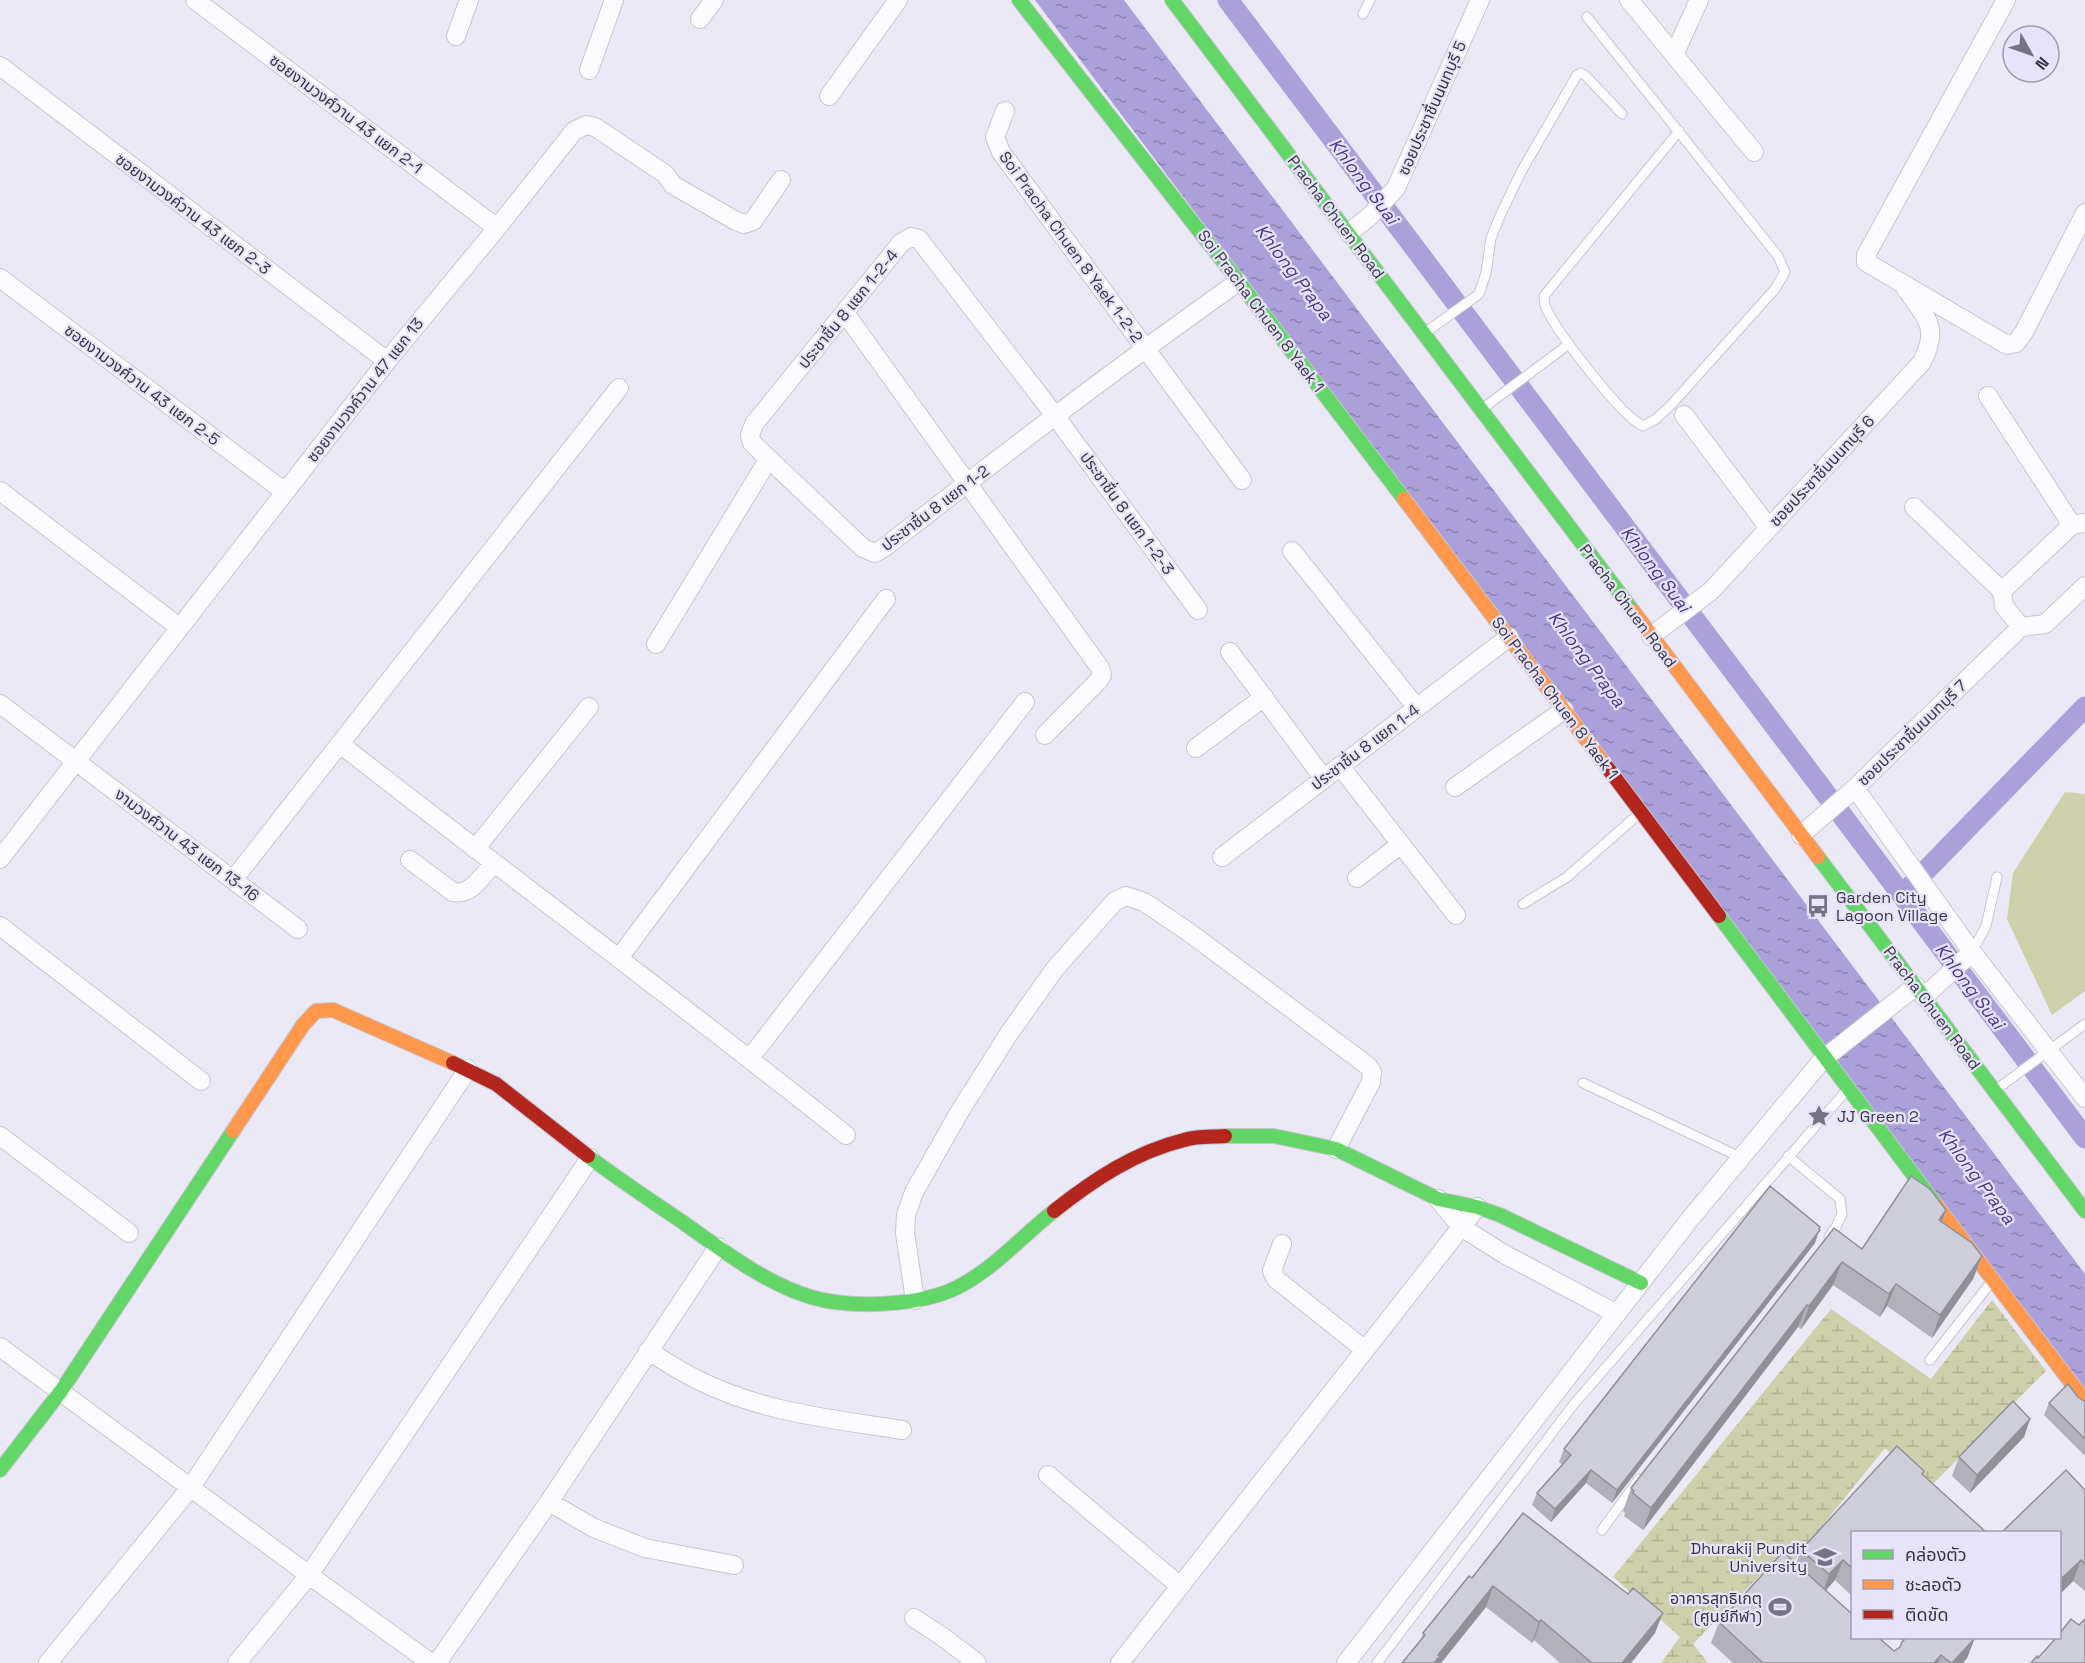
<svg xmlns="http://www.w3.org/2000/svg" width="2085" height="1663" font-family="'Space Grotesk','Noto Sans Thai',sans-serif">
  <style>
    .grass { fill: #cecfab }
    .wetland { fill: url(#wetland-marsh) }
    .water { fill: url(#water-ripples) }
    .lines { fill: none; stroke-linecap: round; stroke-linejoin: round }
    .canal { stroke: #aba0d9; stroke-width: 21 }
    .lane-casing { stroke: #c7c5d2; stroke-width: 11 }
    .street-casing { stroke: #c7c5d2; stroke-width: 20 }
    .fast-casing { stroke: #c7c5d2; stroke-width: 16 }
    .slow-casing { stroke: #c7c5d2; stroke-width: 16 }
    .jam-casing { stroke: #c7c5d2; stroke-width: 16 }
    .lane { stroke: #fcfcfe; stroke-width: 9 }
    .street { stroke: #fcfcfe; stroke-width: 18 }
    .fast { stroke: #63d668; stroke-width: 14 }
    .slow { stroke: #ff974d; stroke-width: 14 }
    .jam { stroke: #b3261e; stroke-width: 14 }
    .wall { fill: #b1b0bb }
    .shaded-wall { fill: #909099 }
    .building { fill: #cecdda; stroke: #909099; stroke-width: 1.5 }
    .labels { text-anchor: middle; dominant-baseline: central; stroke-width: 4.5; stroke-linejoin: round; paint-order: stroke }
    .street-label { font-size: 16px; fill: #383544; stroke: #e7e4fa }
    .poi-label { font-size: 16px; fill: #383544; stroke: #e7e4fa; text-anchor: start }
    .water-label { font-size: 18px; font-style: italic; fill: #4c318b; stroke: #e7e4fa }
  </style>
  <defs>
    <pattern id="wetland-marsh" width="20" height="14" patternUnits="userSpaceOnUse" patternTransform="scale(1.5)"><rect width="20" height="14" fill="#cecfab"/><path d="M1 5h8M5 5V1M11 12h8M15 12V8" fill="none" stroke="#b2b294"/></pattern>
    <pattern id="water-ripples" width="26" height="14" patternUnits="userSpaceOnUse" patternTransform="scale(1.5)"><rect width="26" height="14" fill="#aba0d9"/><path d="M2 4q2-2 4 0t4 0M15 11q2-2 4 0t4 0" fill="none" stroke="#8c83b2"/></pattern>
  </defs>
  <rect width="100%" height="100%" fill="#eae9f5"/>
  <path class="grass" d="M2065,792L2085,794V991L2052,1015L2007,919L2013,873Z"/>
  <path class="wetland" d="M1992,1300L2046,1371L1927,1490L1885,1448L1793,1562L1782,1553L1693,1644L1708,1663H1661L1680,1637L1613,1577L1831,1309L1931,1379Z"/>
  <path class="water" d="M1035,0H1124L2085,1274V1393Z"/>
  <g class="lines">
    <path class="canal" d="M1228,0L2085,1138
      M1902,895L2085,707"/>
    <g class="lane-casing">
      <path id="lane" d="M1363,14L1370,0
        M1587,17L1778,256L1785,272L1775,289L1671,405L1656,419L1643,426C1621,416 1558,333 1547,310C1544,305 1544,301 1544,296L1679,131
        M1426,332L1479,294L1486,273L1491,238L1500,216L1521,172L1577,75L1581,73L1585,75L1622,114
        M1482,409L1569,344
        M1523,904L1567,877L1640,813
        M1972,952L1986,926L1997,877
        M1583,1083L1742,1158
        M1997,1089L2085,1024
        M1788,1156L1840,1199L1842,1214L1836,1227L1829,1237
        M1930,1360L1992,1281
        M1602,1530L1639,1479
        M1377,1663L1574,1404L1846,1091"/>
    </g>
    <g class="street-casing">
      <path id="street" d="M195,0L497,228
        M1629,0L1754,152
        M2006,0L1866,255V262L2007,345L2016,343L2024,332L2085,213
        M700,19L714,0
        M456,36L469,0
        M1674,55L1699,0
        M0,66L387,361
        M589,70L614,0
        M829,96L898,0
        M1005,111L995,137L1001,152L1242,480
        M1349,233L1370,216L1396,188L1480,0
        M0,278L285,492
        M845,313L1100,668L1102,675L1099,680L1045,735
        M1988,396L2072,525
        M1684,415L1769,528
        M0,491L179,627
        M1914,507L2002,591
        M1292,551L1417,708
        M1198,610L1056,417L919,239L911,237L901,243L754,424L750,435L752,443L863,548L875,553L885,547C1001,456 1118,367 1238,282
        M2021,627L2004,606L2002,591L2072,525L2085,523
        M1651,636L1711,591L1922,362C1941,325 1924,316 1904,286
        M656,644L768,460
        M1230,652L1324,779
        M0,704L298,929
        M340,744C508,875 679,1002 846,1135
        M1196,748L1264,697
        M1340,766L1456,915
        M1455,787L1564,710
        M1855,788L1972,952L2085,1098
        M1801,835L1855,788L2021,627L2045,624L2085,586
        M475,849L589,707
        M1222,857L1509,637
        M0,859L387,361L497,228L574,131L586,125L595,127L665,174L673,185L736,221L744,224L753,221L781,180
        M410,860L453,892C471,896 482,876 493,864
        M1357,878L1401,844
        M233,880L619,388
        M0,926L201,1081
        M619,958L886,599
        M1924,997L1972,952
        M1827,1056L1916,986
        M750,1058L1025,702
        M0,1136L129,1233
        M1438,1199L1461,1227L1504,1254L1617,1314
        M1282,1244L1272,1271L1276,1279L1365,1350
        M915,1300L905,1233L906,1215L914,1192L960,1111L1008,1035L1054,970L1115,901L1126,896L1144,902L1190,933L1368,1066L1372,1072L1371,1082L1336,1149
        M0,1347L309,1575L431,1663
        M648,1351C664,1360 679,1371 696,1379C760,1412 832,1419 902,1430
        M1048,1475L1180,1586
        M549,1502L594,1528L645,1548L734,1565
        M914,1618L943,1637L977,1663
        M48,1663L191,1487L468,1069
        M237,1663L309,1575L590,1158
        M437,1663L549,1502L718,1247
        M1120,1663L1477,1207
        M1346,1663L1690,1219L1824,1058"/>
    </g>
    <g class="fast-casing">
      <path id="fast" d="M1019,0L1229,269L1404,499
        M1172,0L1633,611
        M1818,857L2085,1211
        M1719,916L1936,1205
        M1225,1136H1274L1336,1149L1438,1199L1477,1207L1500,1215L1641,1283
        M588,1156C618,1179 650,1200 681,1221C719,1248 766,1284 811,1297C850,1309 921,1306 958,1287C995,1268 1022,1236 1054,1211
        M0,1470L61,1391L233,1131"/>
    </g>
    <g class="slow-casing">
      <path id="slow" d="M1404,499L1607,767
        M1633,611L1818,857
        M233,1131L303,1025L316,1011L333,1010L453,1063
        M1936,1205L2085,1401"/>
    </g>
    <g class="jam-casing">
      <path id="jam" d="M1607,767L1719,916
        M453,1063L496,1084L588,1156
        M1054,1211C1093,1180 1135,1152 1184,1140C1196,1136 1212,1137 1225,1136"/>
    </g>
    <use href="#lane" class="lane"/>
    <use href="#street" class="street"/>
    <use href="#fast" class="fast"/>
    <use href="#slow" class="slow"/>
    <use href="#jam" class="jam"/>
  </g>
  <path class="wall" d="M1946,1210L1941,1222L1982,1256L1973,1279L1932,1338L1887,1306L1880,1317L1833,1285L1801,1329L1798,1327L1643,1530L1624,1516L1625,1513L1623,1511L1631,1488L1834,1228L1862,1249Z
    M1820,1227L1815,1243L1612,1503L1586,1483L1551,1522L1532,1505L1537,1493L1563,1465L1559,1462L1564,1449Z
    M2078,1397L2085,1402V1454L2084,1455L2044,1415L2049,1403Z
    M2030,1419L2024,1437L1970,1493L1952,1476L1959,1457Z
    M2085,1490V1591L2073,1581L2060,1594V1533Z
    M1852,1533V1596L1835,1580L1826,1590L1894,1651L1900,1647L1903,1641L1899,1638H1974L1967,1658L1963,1663H1733L1711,1643L1719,1622L1796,1564L1801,1550Z
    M1472,1578L1655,1633L1631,1663H1560L1534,1640L1532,1643L1486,1607L1441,1663H1402L1421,1640L1423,1633Z"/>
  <path class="shaded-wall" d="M1946,1210L1938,1232L1939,1220Z
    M1820,1227L1815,1243L1612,1503L1617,1490Z
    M1982,1256L1973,1279L1932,1338L1940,1315Z
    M1842,1262L1833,1285L1801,1329L1809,1306Z
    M1896,1284L1887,1306L1880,1317L1889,1294Z
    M1807,1305L1798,1327L1643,1530L1651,1508Z
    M2030,1419L2024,1437L1970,1493L1977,1475Z
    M1591,1470L1586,1483L1551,1522L1555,1509Z
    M1843,1560L1835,1580L1822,1595L1829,1574Z
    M2081,1560L2073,1581L2060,1594V1585L2062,1578Z
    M1493,1586L1486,1607L1441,1663H1434L1438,1655Z
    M1663,1613L1655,1633L1631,1663H1622Z
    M1541,1620L1534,1640L1532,1643L1539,1622Z
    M1975,1638L1967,1658L1963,1663H1952Z
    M1941,1655L1938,1663H1934Z"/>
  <path class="building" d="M1911,1176L1930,1189L1946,1210L1939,1220L1972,1243L1982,1256L1940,1315L1896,1284L1889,1294L1842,1262L1809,1306L1807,1305L1651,1508L1633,1493L1634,1491L1631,1488L1834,1228L1862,1249Z
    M1770,1186L1820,1227L1819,1229L1820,1230L1617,1490L1591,1470L1555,1509L1537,1493L1571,1455L1564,1449Z
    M2068,1384L2078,1397L2085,1402V1439L2049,1403Z
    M2013,1401L2030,1419L1977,1475L1959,1457Z
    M1897,1446L1924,1471L1922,1474L1987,1533H1852V1568L1843,1560L1829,1574L1801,1550Z
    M2066,1470L2085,1490V1564L2081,1560L2062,1578L2060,1575V1533H2001Z
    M1523,1513L1628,1594L1633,1588L1663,1613L1622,1663H1592L1541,1620L1539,1622L1493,1586L1438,1655L1440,1656L1434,1663H1402L1425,1635L1423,1633L1469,1576L1472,1578Z
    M1783,1552L1852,1614V1638H1879L1894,1651L1900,1647L1902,1642L1906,1638H1975L1952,1663H1951L1941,1655L1934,1663H1763L1719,1622Z
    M2071,1619L2079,1625L2085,1619V1663H2031L2037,1656L2038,1658L2056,1638H2060V1633Z"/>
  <defs>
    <g id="bus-bare" transform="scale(1.8)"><path d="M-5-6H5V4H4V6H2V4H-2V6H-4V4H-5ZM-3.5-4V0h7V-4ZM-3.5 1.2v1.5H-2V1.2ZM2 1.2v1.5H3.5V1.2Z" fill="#767482" stroke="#e7e4fa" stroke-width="2.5" paint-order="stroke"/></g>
    <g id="sight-bare" transform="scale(1.8)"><path d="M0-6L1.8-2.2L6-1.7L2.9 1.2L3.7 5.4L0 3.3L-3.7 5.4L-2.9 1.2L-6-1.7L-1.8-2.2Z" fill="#767482" stroke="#e7e4fa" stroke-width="2.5" paint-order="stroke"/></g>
    <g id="university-bare" transform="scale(1.8)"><path d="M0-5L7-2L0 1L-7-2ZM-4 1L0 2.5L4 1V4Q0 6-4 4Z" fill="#767482" stroke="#e7e4fa" stroke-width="2.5" paint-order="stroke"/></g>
    <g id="stadium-bare" transform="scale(1.8)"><path d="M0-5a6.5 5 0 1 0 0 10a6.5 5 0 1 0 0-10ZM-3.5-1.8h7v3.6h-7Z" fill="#767482" stroke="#e7e4fa" stroke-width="2.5" paint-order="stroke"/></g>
  </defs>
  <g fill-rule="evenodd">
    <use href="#bus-bare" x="1818" y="906"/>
    <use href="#sight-bare" x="1819" y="1116"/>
    <use href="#university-bare" x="1825" y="1557"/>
    <use href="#stadium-bare" x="1780" y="1607"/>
  </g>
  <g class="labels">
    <g class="street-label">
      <text transform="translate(1432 108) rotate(-66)">ซอยประชาชื่นนนทบุรี 5</text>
      <text transform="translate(346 114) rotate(37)">ซอยงามวงศ์วาน 43 แยก 2-1</text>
      <text transform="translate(193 214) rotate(37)">ซอยงามวงค์วาน 43 แยก 2-3</text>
      <text transform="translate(1336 217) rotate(53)">Pracha Chuen Road</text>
      <text transform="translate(1071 247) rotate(54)">Soi Pracha Chuen 8 Yaek 1-2-2</text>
      <text transform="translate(848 309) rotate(-51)">ประชาชื่น 8 แยก 1-2-4</text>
      <text transform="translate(1261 311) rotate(53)">Soi Pracha Chuen 8 Yaek 1</text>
      <text transform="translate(142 385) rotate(37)">ซอยงามวงศ์วาน 43 แยก 2-5</text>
      <text transform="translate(365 390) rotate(-52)">ซอยงามวงค์วาน 47 แยก 13</text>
      <text transform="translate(1822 471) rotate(-47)">ซอยประชาชื่นนนทบุรี 6</text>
      <text transform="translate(935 508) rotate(-37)">ประชาชื่น 8 แยก 1-2</text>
      <text transform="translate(1127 513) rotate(54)">ประชาชื่น 8 แยก 1-2-3</text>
      <text transform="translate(1628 606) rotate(53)">Pracha Chuen Road</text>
      <text transform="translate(1555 698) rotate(53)">Soi Pracha Chuen 8 Yaek 1</text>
      <text transform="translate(1912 733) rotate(-44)">ซอยประชาชื่นนนทบุรี 7</text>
      <text transform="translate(1365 747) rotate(-37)">ประชาชื่น 8 แยก 1-4</text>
      <text transform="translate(187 845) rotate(37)">งามวงศ์วาน 43 แยก 13-16</text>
      <text transform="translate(1932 1008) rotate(53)">Pracha Chuen Road</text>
    </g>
    <g class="poi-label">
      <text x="1836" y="897">Garden City<tspan x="1836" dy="18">Lagoon Village</tspan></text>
      <text x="1837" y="1116">JJ Green 2</text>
      <text x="1807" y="1548" text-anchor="end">Dhurakij Pundit<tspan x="1807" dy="18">University</tspan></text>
      <text x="1762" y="1598" text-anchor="end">อาคารสุทธิเกตุ<tspan x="1762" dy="18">(ศูนย์กีฬา)</tspan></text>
    </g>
    <g class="water-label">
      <text transform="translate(1364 181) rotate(53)">Khlong Suai</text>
      <text transform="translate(1294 272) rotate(53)">Khlong Prapa</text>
      <text transform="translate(1656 569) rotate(53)">Khlong Suai</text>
      <text transform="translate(1587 659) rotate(53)">Khlong Prapa</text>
      <text transform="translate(1970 986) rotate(53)">Khlong Suai</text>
      <text transform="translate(1977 1176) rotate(53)">Khlong Prapa</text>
    </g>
  </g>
  <rect x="1851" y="1531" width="210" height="108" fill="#e7e4fa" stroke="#a19eb1" stroke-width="1.5"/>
  <rect x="1863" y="1550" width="30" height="9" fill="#63d668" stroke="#a19eb1" stroke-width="1.5"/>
  <text x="1905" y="1561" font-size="18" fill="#383544">คล่องตัว</text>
  <rect x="1863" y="1580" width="30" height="9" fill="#ff974d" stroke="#a19eb1" stroke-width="1.5"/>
  <text x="1905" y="1591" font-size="18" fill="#383544">ชะลอตัว</text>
  <rect x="1863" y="1610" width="30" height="9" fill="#b3261e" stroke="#a19eb1" stroke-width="1.5"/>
  <text x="1905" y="1621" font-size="18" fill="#383544">ติดขัด</text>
  <g transform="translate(2031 54) rotate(130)"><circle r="28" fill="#e7e4fa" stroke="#a19eb1" stroke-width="1.5"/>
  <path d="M0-4.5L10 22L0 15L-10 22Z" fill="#767482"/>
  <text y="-9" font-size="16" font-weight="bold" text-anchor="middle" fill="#383544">N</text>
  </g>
</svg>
